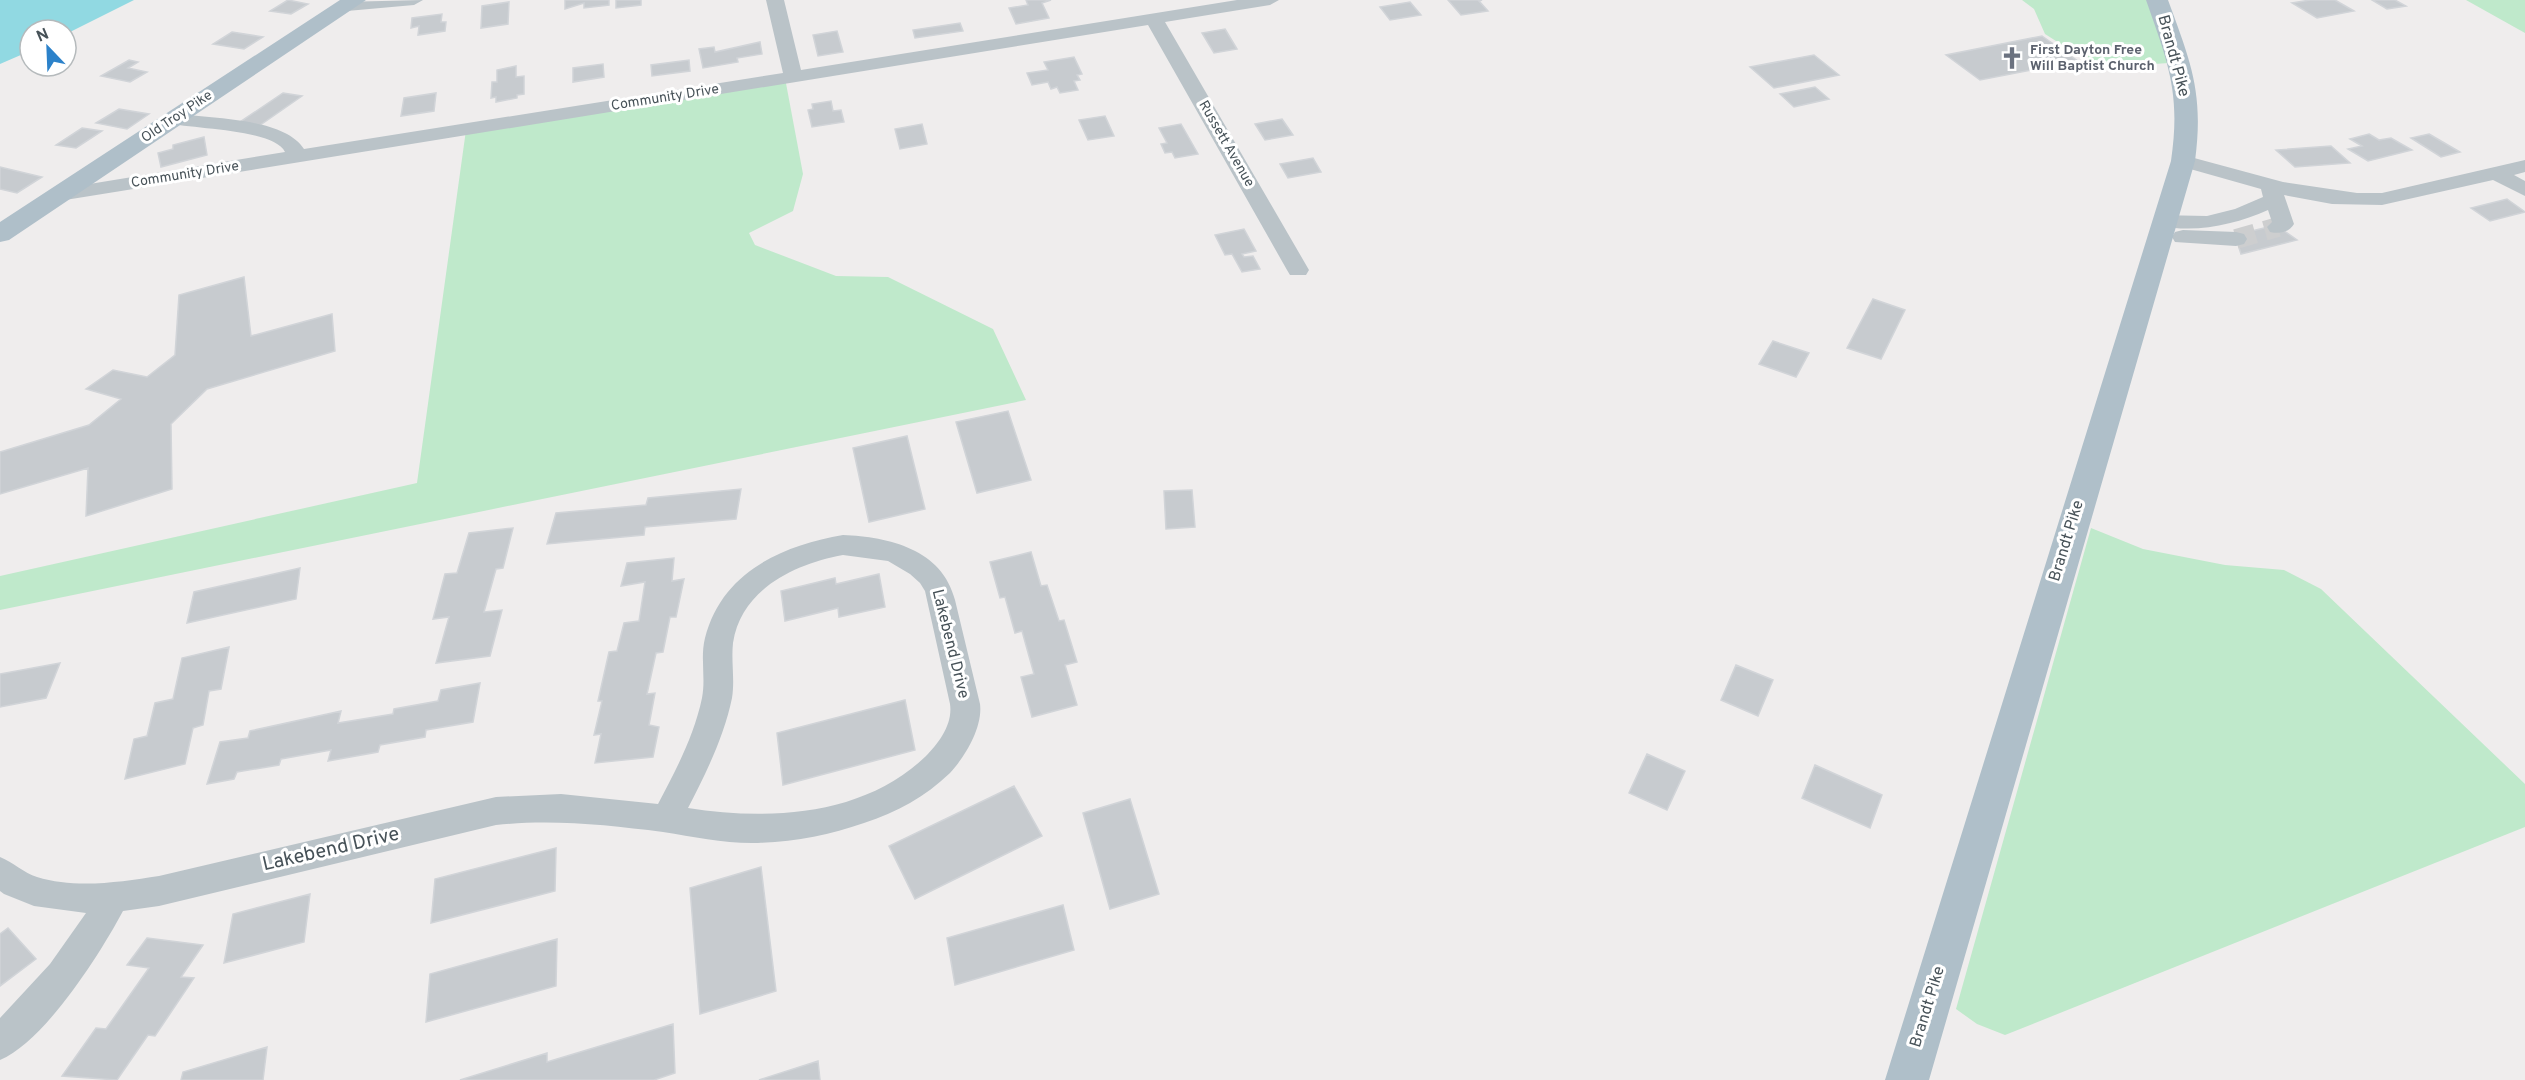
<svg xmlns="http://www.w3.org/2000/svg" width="2525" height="1080" font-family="Overpass,sans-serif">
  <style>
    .green { fill: #bfe9cb }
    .water { fill: #91d9e2 }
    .building { fill: #c7cbcf; stroke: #d1d4d8; stroke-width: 1.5 }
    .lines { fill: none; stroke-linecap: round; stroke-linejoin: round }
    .minor-tunnel { stroke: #cdcecf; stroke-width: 20; stroke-dasharray: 20 10; stroke-linecap: butt }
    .minor { fill: #bac3c8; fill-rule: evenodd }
    .major { fill: #afbfc9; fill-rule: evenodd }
    .labels { text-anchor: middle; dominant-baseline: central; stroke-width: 6; stroke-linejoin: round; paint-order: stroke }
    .far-worship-label { font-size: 14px; font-weight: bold; fill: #5b616d; stroke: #fff; text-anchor: start }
    .far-street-label { font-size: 14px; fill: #475258; stroke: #fff }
    .street-label { font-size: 16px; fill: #475258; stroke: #fff }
    .near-street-label { font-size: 20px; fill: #475258; stroke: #fff }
  </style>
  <rect width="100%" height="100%" fill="#efeded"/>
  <path class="green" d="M2022,0H2148L2169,63L2109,67L2089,62L2045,34L2034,9Z
    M2466,0H2525V33Z
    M785,78L803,174L793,211L749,233L755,245L836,276L888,277L993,329L1026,400L0,610V576L417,483L466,130Z
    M2091,528L2143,549L2225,565L2284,570L2321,589L2525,784V827L2005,1035L1977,1024L1956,1009Z"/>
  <path class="water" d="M0,0H134L66,34V30H30V51L0,64Z"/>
  <path class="building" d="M288,0L308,4L291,14L270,11Z
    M565,0H609V5L584,8V3L565,9Z
    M616,0H641V5L616,8Z
    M1026,0H1051L1042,3L1049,18L1016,24L1009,8L1028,5Z
    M1448,0H1482L1479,1L1488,11L1461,15Z
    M2310,0H2335L2354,11L2317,18L2292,3Z
    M2372,0H2395L2406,6L2387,9Z
    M509,2L508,24L481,28L482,6Z
    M1410,2L1421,15L1390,20L1380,7Z
    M442,14L441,22H446L445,31L418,35L419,26L411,28L412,18Z
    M960,23L963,31L915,38L913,30Z
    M1225,29L1237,49L1214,53L1202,33Z
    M837,31L843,52L818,56L813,35Z
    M232,32L263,37L244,49L213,44Z
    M2042,36L2078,61L1980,80L1946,55Z
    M760,42L762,54L737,58L738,62L703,68L699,49L714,47L715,52Z
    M1814,55L1839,75L1774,88L1750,67Z
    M1074,57L1082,74L1077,75L1080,80L1074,81L1078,90L1060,93L1057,87L1051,89L1048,82L1032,85L1027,73L1048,70L1044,62Z
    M129,60L138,62L128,68L147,72L130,82L101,76Z
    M689,60L690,71L652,76L651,65Z
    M603,64L604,77L573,82V68Z
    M516,66V77L524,76V94L517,95V98L496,102V97L491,98L492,82H497V70Z
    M1815,87L1829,99L1794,107L1780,94Z
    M283,93L302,96L256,128L237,124Z
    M436,93L434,111L401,116L404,98Z
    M831,101L833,111L841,110L844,122L812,127L808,110L813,109L812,104Z
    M119,109L149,114L127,129L96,123Z
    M1105,116L1114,136L1088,140L1079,120Z
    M1282,119L1293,135L1265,140L1255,124Z
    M922,124L927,144L900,149L895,129Z
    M1181,124L1198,154L1175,158L1172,152L1165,153L1161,144L1167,143L1159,128Z
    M82,128L102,131L76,148L56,145Z
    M2369,134L2379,140L2391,138L2412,150L2368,161L2348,149L2362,146L2350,139Z
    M2429,134L2460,152L2441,157L2411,138Z
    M204,137L207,155L161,167L158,153L173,149V145Z
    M2331,146L2350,163L2295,167L2276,150Z
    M1313,158L1321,172L1288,178L1280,164Z
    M0,167L42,177L17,193L0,189Z
    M2507,199L2525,212L2490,221L2471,208Z
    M2276,225L2297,240L2241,254L2235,235Z
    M1244,229L1256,251L1242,254L1244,257L1253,256L1260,269L1242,272L1232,254L1225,255L1215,235Z
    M244,277L251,336L332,314L335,351L207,389L171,424L172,489L86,516L88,468L0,494V452L89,425L121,399L86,389L113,370L147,377L175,355L179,295Z
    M1873,299L1905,310L1881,359L1847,348Z
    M1773,341L1809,353L1796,377L1759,364Z
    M1008,411L1031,480L977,493L956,422Z
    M907,436L925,509L869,522L853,448Z
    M741,489L736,519L645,527L644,535L547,544L556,513L646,505L648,498Z
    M1192,490L1195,527L1166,529L1164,491Z
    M513,528L503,568L496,569L484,612L502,610L490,656L436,663L449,617L433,619L445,574L457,573L469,533Z
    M1031,552L1041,586L1047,585L1059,621L1064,620L1077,662L1065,665L1077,705L1032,717L1021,677L1034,674L1022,631L1015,633L1005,597L1000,598L990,562Z
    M674,558L672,581L684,579L676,617H670L663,652L656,653L647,694L655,693L649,725L659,727L653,757L595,763L601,734L594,735L602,701H598L609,652L617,651L624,623L639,621L645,582L621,586L627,563Z
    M300,568L296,599L187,623L194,592Z
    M879,574L885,607L839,617L838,608L785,621L781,591L835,578L836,584Z
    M229,647L221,689L209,691L203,725L193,728L185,764L125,779L134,739L147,736L155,703L173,699L182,658Z
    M60,663L46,698L0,707V674Z
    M1736,665L1773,680L1758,716L1721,700Z
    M480,683L473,722L426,730L425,737L380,745L378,752L328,761L331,750L281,759L279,765L237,772L234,779L207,784L220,742L248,738L250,731L341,711L338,723L393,714L394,709L438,701L441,690Z
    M905,700L915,750L783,785L777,733Z
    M1647,754L1685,771L1667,810L1629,793Z
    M1815,765L1882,795L1870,828L1802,798Z
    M1014,786L1042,836L915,899L889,846Z
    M1130,799L1159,894L1110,909L1083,813Z
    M556,848L555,891L431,923L435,879Z
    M761,867L776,991L700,1014L690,888Z
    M310,894L304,942L224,963L233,914Z
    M1063,905L1074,950L955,985L947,938Z
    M8,928L36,959L0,986V934Z
    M147,938L203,945L181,977L194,978L155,1036L148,1035L117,1080L62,1076L96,1028L106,1029L149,968L127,965Z
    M557,939L556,986L426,1022L430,974Z
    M673,1024L675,1073L654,1080H460L547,1053V1062Z
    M267,1047L263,1080H181L183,1072Z
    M818,1061L820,1080H759Z"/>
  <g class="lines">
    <path class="minor-tunnel" d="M2236,239L2278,227"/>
    <path class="minor" d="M423,0L414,5L347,11L338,6L341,2Z
      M766,0H784L801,70L1237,0H1279L1270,5L1165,22L1309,270L1306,275H1290L1287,270L1148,25L59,201L52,199L49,195L52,191L59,189L285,152C274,129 192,129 167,123L164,119L174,113C209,119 284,117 304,149L783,73Z
      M2183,155L2283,182L2357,193H2382L2525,160V172L2514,175L2525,181V196L2493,180L2382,205L2332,204L2284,195L2294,224C2288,233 2280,234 2270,232L2267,227L2272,222L2268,210C2234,225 2194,234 2157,225L2154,220L2157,215L2207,216L2235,209L2263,197L2261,189L2176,165L2173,161L2176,157Z
      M2183,230L2236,232L2244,234L2247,239L2244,244L2236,246L2175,242L2172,237L2175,232Z
      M843,535C889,537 942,549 955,600L980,704C983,727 965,757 950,773C925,797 897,812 864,823C830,835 794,842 758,843C726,844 695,837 663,832C607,825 553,819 496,825L159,906L123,911C100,954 45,1041 0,1060V1018L50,964L86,913L34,906L4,894L0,891V857C13,862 24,873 37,877C76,889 120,882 159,876L496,797L561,794L658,804C676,770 694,736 702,698C706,678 700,658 705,638C722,572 781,546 843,535ZM843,555L888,561L910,574L920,583L925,591L950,704C953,724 939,743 926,756C864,816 769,821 688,808C706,773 724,737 732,698C735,680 731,661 733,643C741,589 795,564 843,555Z"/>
    <path class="major" d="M340,0H366L9,240L0,242V222Z
      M2146,0H2168C2191,63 2204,93 2195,161L1929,1080H1885L2171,161C2181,93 2168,63 2146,0Z"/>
  </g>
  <defs>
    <g id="church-bare" transform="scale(1.8)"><path d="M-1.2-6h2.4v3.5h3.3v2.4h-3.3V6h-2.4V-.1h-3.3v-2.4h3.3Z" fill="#6b7280" stroke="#fff" stroke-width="2.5" paint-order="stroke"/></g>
  </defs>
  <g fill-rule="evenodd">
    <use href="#church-bare" x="2012" y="58"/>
  </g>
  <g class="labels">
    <g class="far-worship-label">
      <text x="2030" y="50">First Dayton Free<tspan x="2030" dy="16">Will Baptist Church</tspan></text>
    </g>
    <g class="far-street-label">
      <text transform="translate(665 98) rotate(-9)">Community Drive</text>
      <text transform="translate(177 117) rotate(-34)">Old Troy Pike</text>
      <text transform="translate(1226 144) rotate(60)">Russett Avenue</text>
      <text transform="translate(185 175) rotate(-9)">Community Drive</text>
    </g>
    <g class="street-label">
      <text transform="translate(2173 56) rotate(75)">Brandt Pike</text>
      <text transform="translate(2067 541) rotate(-73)">Brandt Pike</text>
      <text transform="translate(950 644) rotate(76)">Lakebend Drive</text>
      <text transform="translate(1928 1007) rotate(-73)">Brandt Pike</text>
    </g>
    <g class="near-street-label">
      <text transform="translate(331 850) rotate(-13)">Lakebend Drive</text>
    </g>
  </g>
  <g transform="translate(48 48) rotate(337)"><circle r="28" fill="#ffffff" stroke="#b5babc" stroke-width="1.5"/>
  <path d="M0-4.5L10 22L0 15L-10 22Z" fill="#2c82ca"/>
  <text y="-9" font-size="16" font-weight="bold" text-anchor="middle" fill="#475258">N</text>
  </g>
</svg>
